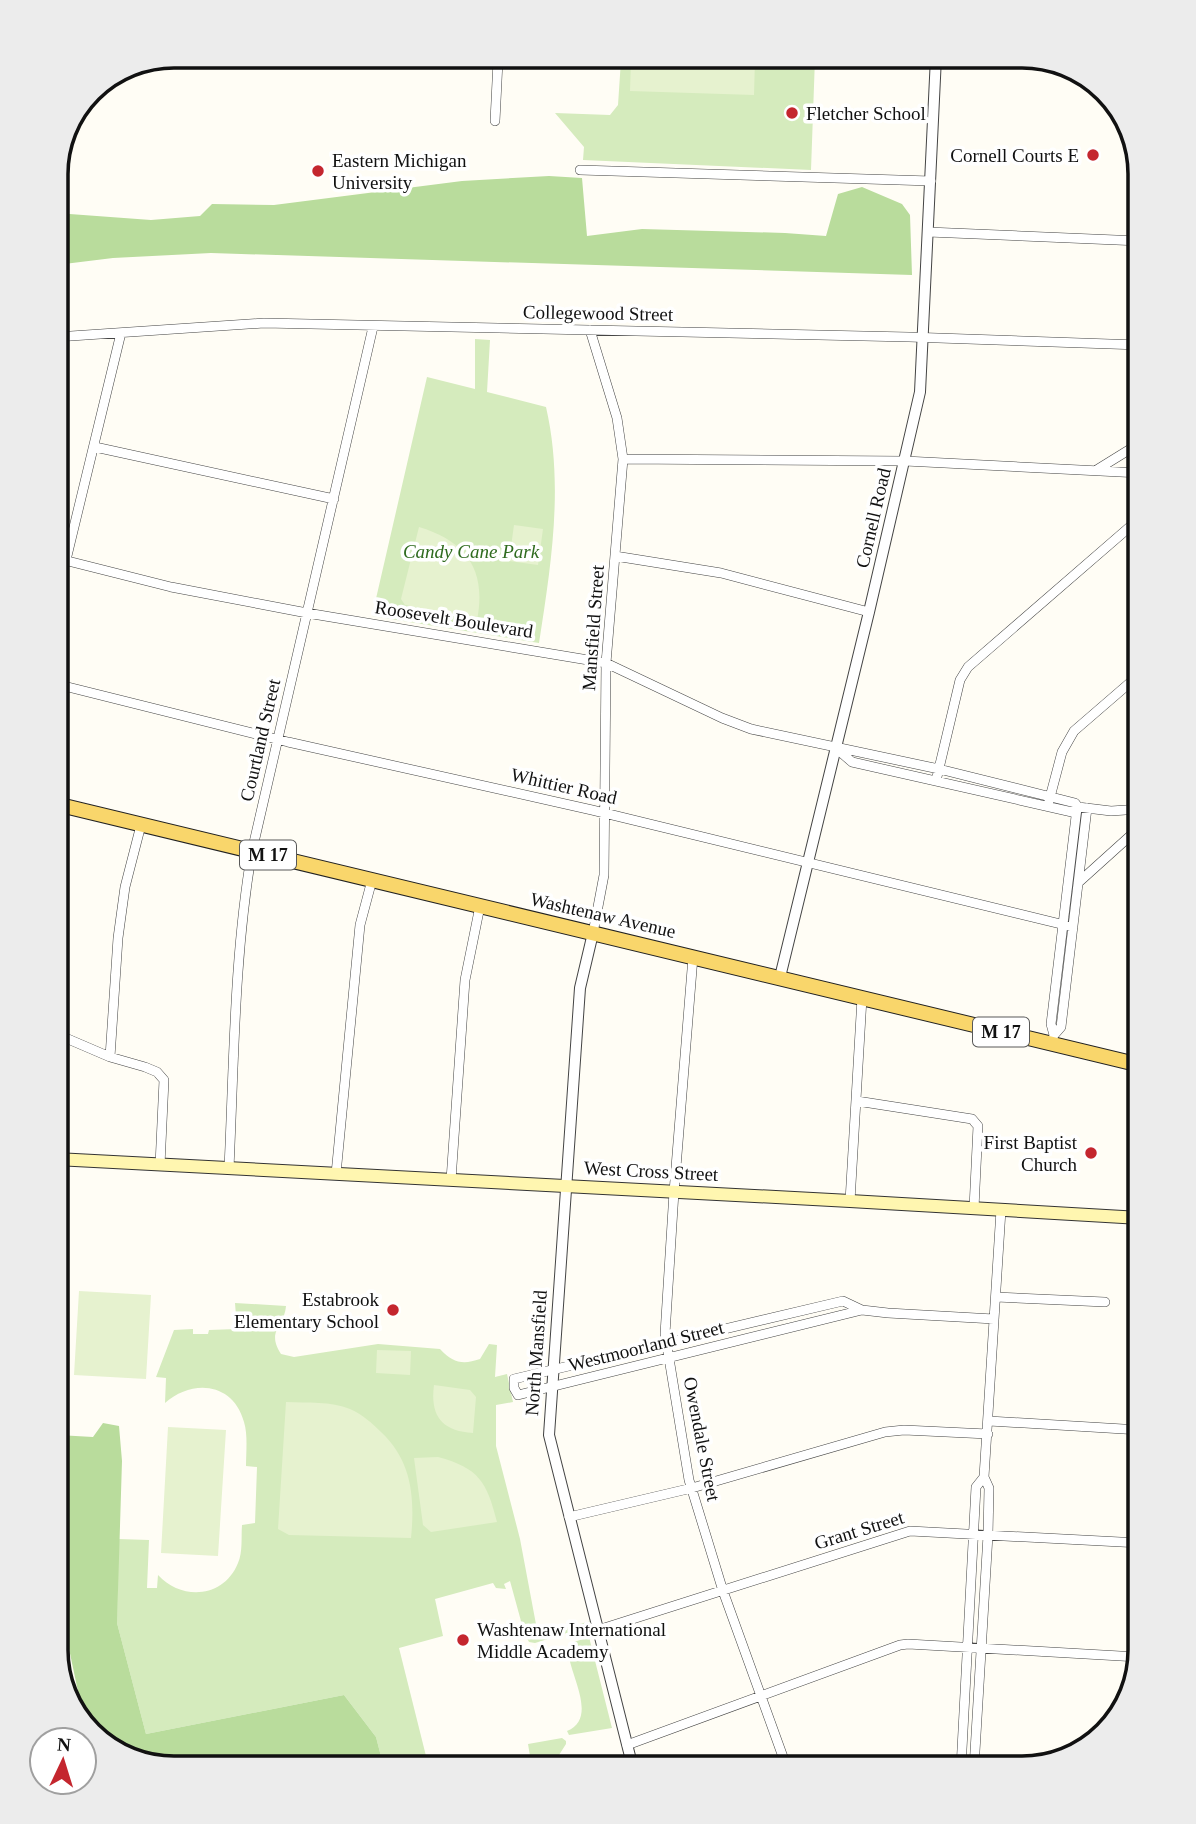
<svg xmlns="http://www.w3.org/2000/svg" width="1196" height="1824" font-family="'Times New Roman',serif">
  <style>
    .green { fill: #d5ebbd }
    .forest { fill: #b9dc9c }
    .pitch { fill: #e6f2cf }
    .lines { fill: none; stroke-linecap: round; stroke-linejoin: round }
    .minor-casing { stroke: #444; stroke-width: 10 }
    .tertiary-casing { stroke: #444; stroke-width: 12 }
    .secondary-casing { stroke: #333; stroke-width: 14 }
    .primary-casing { stroke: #222; stroke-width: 16 }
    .minor { stroke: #fff; stroke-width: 9 }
    .tertiary { stroke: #fff; stroke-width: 10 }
    .secondary { stroke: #fff6b0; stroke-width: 12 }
    .primary { stroke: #f9d66b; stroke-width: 14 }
    .poi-dot { fill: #c4262e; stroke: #fff; stroke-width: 2.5 }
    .labels { text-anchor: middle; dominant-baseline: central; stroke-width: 7; stroke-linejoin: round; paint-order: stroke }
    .shield { fill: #fff; stroke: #585858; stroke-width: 2 }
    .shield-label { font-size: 18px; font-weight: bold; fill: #111 }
    .poi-label { font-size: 19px; fill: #111; stroke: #fff; text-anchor: start }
    .street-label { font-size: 19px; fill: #111; stroke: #fff }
    .park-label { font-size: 19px; font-style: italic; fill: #2f6b1f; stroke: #fff }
    .rim { fill: none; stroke: #111; stroke-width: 3.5 }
  </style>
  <rect width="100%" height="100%" fill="#fffdf5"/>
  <path class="green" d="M815,58L811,170L583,160L584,147L555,113L610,115L618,105L621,60Z
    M475,339L490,340L487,392L546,407C564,485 551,566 539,643L372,616L427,377L475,389Z
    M235,1303L286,1306C284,1328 266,1330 281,1354L294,1357L378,1344L440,1349C453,1363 463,1365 480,1359L489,1344L497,1345L495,1377L507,1374L513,1402L496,1405V1446L520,1539L538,1635L591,1621L592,1625L535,1643L529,1642L524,1632L510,1581L504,1584L506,1589L496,1588L493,1583L435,1599L443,1636L399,1648L429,1768H384L376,1737L344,1695L146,1734L117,1623L118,1539L149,1540L147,1588H157L158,1575C182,1601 224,1598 238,1563C243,1552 241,1537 242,1525L255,1523L257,1467L246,1466C246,1452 248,1435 244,1422C233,1382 192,1379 165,1403L166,1378L156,1377L174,1330L193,1329V1334H208L209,1330L237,1329Z
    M589,1637L612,1728L569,1735L567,1731C600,1717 567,1672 568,1647L574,1642Z
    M562,1738L566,1741V1744L552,1766L532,1768L528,1744Z"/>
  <path class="forest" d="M549,176L582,178L587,236L642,229L785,233L826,236L838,194L862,187L902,204L910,215L912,275L211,253L113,258L56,265V213L151,220L200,216L212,204L274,205L462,181Z
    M57,1307L69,1313L58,1435L93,1437L103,1423L119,1426L122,1461L117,1623L146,1734L344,1695L376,1737L384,1768H167L109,1748L84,1720L56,1587Z"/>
  <path class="pitch" d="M755,59L754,95L630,91L631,60Z
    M514,525L543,529L538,565L509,561Z
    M419,527C466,541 487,570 477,620L405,605L401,599Z
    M79,1291L151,1295L146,1379L74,1375Z
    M377,1350L411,1351L410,1375L376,1373Z
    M434,1385L470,1390L476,1397L473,1433C441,1431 430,1415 434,1385Z
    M286,1402C307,1403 331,1401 350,1409C363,1415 372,1423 381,1432C412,1461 415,1498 411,1538L289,1535L278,1529Z
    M168,1427L226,1430L218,1556L161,1553Z
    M438,1457C479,1468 487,1482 497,1522L431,1532L423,1525L414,1458Z"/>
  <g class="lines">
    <g class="minor-casing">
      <path id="minor" d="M495,121L498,61
        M580,170L931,181
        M928,232L1140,241
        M590,330L617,418L623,459L606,663L604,875L593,933
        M56,337L264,323L909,337L1140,345
        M95,447L334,499
        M623,459L905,461L1140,473
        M1098,469L1140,443
        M615,556L721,573L869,612
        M56,558L171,587L307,613L606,663L722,718L751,729L939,769L1075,803L1078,807L1111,811L1140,809
        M66,560L121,333
        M56,684L288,742L592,810L1073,927
        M837,749L852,762L1072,812L1078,807
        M936,781L960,680L968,667L1140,518
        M1049,801L1062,752L1074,731L1140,674
        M1079,882L1140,827
        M693,957L674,1192L665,1334L689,1480L723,1591L787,1768
        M1054,1035L1061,1027L1087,808
        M56,1037L68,1039L110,1057L145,1067L157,1072L164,1080L160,1165
        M1052,1044L1054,1035L1051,1024L1077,808
        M110,1057L118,938L125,887L141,825
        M857,1101L972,1119L978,1126L974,1208
        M229,1168C234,1063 234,956 252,851L373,327
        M336,1174L360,925L372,880
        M451,1180L465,980L480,906
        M850,1201L862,998
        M996,1297L1105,1302
        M843,1301L862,1310L518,1395L514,1388V1379Z
        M862,1310L888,1313L994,1319
        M989,1421L1140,1430
        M569,1517L692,1488L885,1432L904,1430L988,1434
        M598,1630L910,1531L1140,1543
        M627,1745L900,1645L908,1644L1138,1657
        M870,1768L881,1764L982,1768
        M961,1768L976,1487L984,1477
        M974,1768L988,1535L989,1488L984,1477L1001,1210"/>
    </g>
    <g class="tertiary-casing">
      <path id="tertiary" d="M593,933L580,988L549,1435L633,1768
        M780,977L869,612L920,392L936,57"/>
    </g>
    <g class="secondary-casing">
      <path id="secondary" d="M56,1159L850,1201L1140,1218"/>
    </g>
    <g class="primary-casing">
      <path id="primary" d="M56,804L1140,1065"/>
    </g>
    <use href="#minor" class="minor"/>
    <use href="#tertiary" class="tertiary"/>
    <use href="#secondary" class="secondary"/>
    <use href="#primary" class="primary"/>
  </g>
  <g class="poi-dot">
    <circle cx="792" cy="113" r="7"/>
    <circle cx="1093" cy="155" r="7"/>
    <circle cx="318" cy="171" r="7"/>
    <circle cx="1091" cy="1153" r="7"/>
    <circle cx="393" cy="1310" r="7"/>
    <circle cx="463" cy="1640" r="7"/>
  </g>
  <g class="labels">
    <g class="shield">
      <rect x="240" y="840.5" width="56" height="29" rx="5"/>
      <rect x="973" y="1017.5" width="56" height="29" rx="5"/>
    </g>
    <g class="shield-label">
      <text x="268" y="855">M 17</text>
      <text x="1001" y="1032">M 17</text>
    </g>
    <g class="poi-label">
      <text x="806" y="113">Fletcher School</text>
      <text x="1079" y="155" text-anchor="end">Cornell Courts E</text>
      <text x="332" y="160">Eastern Michigan<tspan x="332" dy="22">University</tspan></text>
      <text x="1077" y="1142" text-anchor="end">First Baptist<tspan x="1077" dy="22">Church</tspan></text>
      <text x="379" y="1299" text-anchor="end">Estabrook<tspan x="379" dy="22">Elementary School</tspan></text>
      <text x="477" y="1629">Washtenaw International<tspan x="477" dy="22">Middle Academy</tspan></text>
    </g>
    <g class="street-label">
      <text transform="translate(598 313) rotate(1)">Collegewood Street</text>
      <text transform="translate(873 518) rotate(-77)">Cornell Road</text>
      <text transform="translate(454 619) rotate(9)">Roosevelt Boulevard</text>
      <text transform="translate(593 628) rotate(-86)">Mansfield Street</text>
      <text transform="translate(260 740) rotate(-77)">Courtland Street</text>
      <text transform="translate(564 786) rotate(13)">Whittier Road</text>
      <text transform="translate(603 915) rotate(13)">Washtenaw Avenue</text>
      <text transform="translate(651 1171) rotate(3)">West Cross Street</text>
      <text transform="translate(646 1346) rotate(-14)">Westmoorland Street</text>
      <text transform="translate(536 1353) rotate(-86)">North Mansfield</text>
      <text transform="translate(702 1439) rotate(79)">Owendale Street</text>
      <text transform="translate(859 1530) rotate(-17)">Grant Street</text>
    </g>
    <g class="park-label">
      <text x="471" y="551">Candy Cane Park</text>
    </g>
  </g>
  <path d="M0 0H1196V1824H0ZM174 68H1022A106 106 0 0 1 1128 174V1650A106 106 0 0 1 1022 1756H174A106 106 0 0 1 68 1650V174A106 106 0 0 1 174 68Z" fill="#ececec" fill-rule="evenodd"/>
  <path class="rim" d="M174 68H1022A106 106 0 0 1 1128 174V1650A106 106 0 0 1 1022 1756H174A106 106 0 0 1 68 1650V174A106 106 0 0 1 174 68Z"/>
  <g transform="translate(63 1761) rotate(4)"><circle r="33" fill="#ffffff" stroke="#a0a0a0" stroke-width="2"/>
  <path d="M0-5L12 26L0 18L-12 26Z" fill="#c4262e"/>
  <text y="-10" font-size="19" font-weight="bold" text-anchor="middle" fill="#111111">N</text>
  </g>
</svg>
